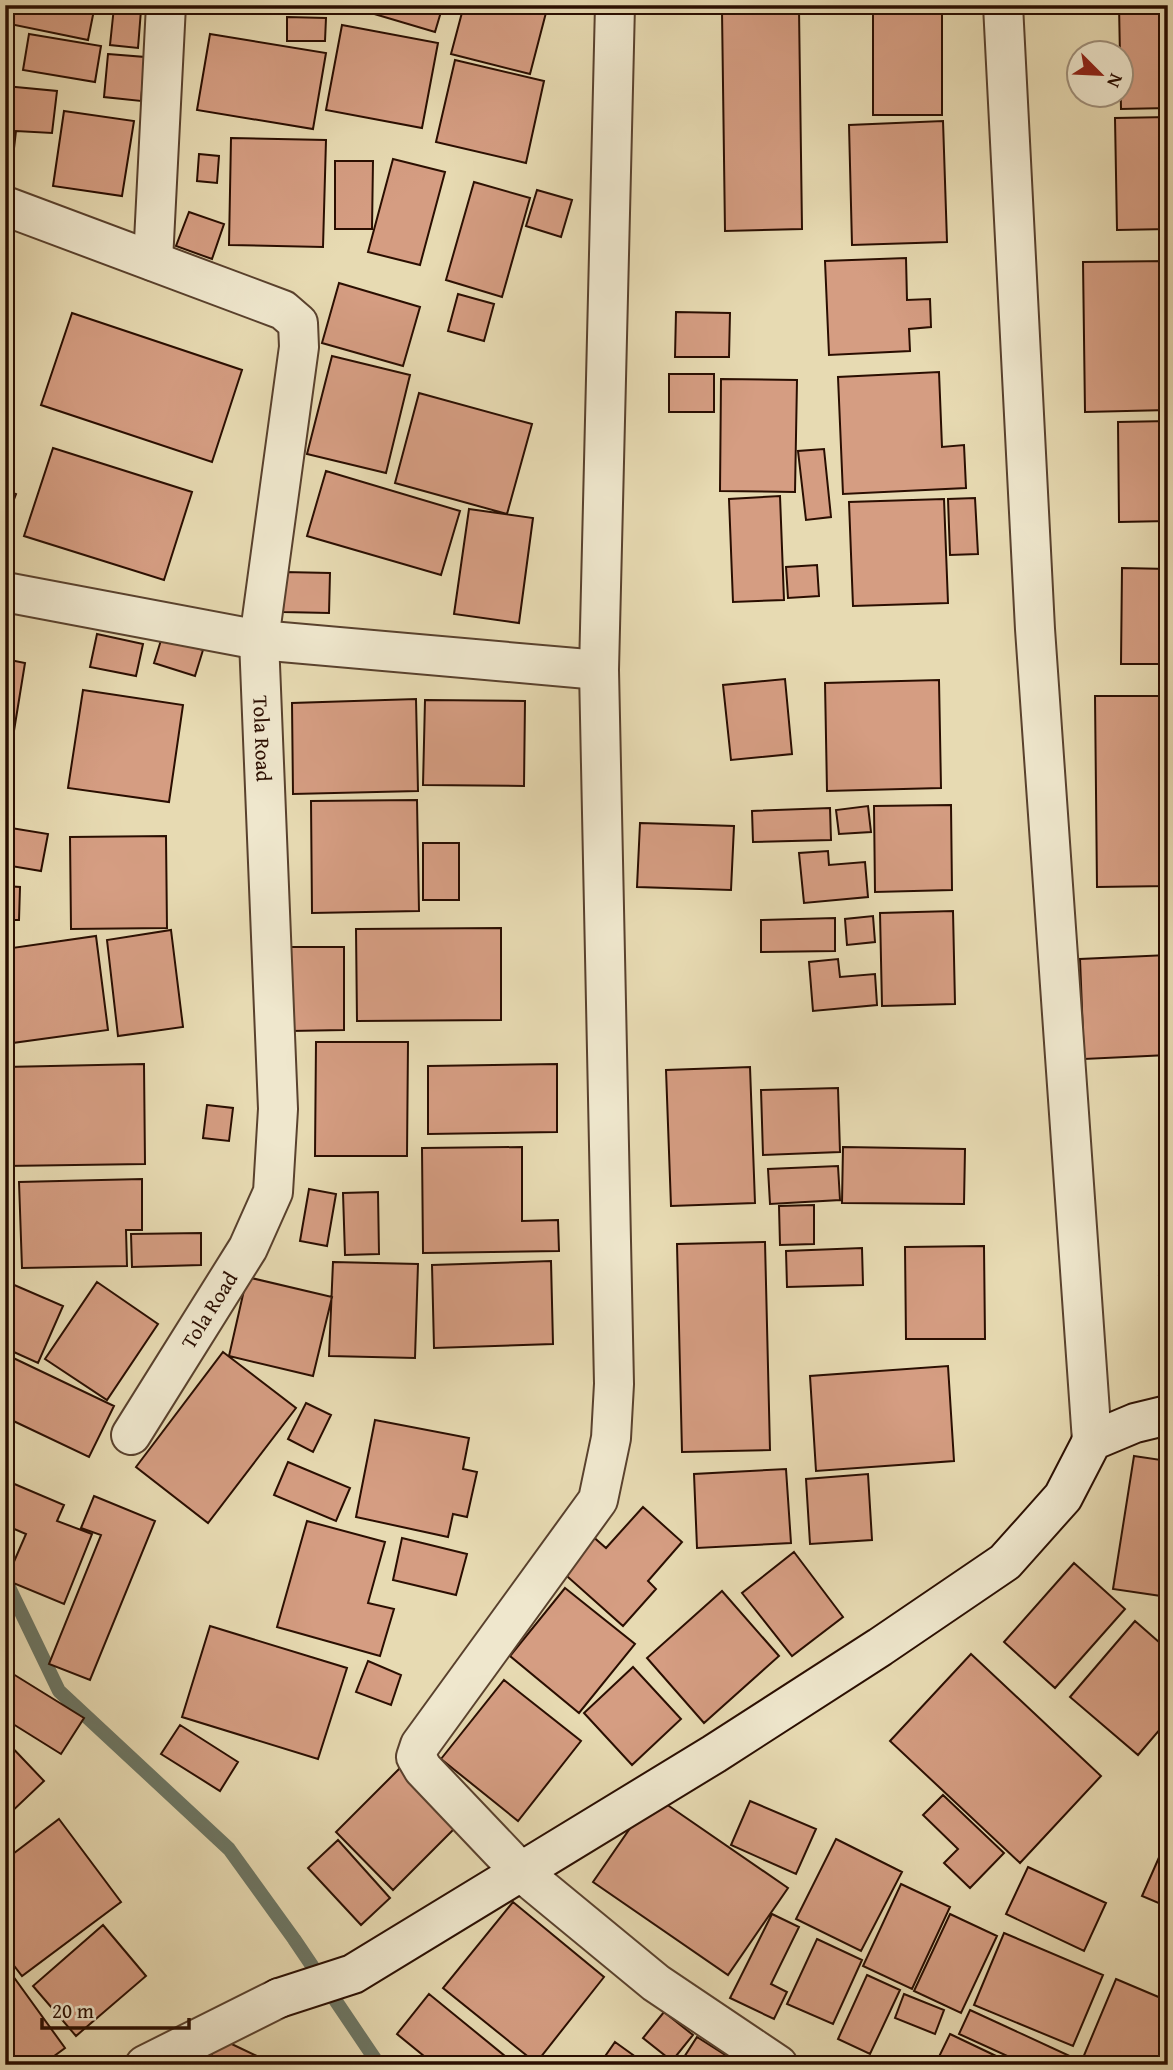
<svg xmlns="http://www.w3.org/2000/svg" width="1173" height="2070" font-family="'Gentium Book Plus',serif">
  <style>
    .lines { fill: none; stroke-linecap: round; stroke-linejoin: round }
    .stream { stroke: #6c7664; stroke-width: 14 }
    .building { fill: #d59d82; stroke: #2a0e01; stroke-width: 2 }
    .street-casing { stroke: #59412d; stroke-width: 42 }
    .secondary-casing { stroke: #2a0e01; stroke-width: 42 }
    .street { stroke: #efe7cd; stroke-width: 38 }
    .secondary { stroke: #efe7cd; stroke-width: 38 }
    .labels { text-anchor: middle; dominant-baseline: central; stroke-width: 5; stroke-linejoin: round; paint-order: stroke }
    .street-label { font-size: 21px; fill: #2a0e01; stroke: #efe7cd }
  </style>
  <rect width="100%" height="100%" fill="#e7dab2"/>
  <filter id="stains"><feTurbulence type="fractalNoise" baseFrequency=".00286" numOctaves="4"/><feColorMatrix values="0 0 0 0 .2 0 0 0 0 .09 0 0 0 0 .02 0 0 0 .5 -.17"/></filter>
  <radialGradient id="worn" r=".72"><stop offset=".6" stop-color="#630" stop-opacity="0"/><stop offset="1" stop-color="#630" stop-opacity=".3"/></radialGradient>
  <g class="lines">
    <path class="stream" d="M5,1579L59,1691L229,1849L294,1939L379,2065"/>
  </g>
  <path class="building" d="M5,5H95L88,40L5,23Z
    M261,5H329V11L261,8Z
    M344,5H443L435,32Z
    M464,5H548L530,74L451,54Z
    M942,5V115H873V6Z
    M1119,5H1168V108L1121,109Z
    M114,7L141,10L138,48L110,45Z
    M799,9L802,229L725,231L722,11Z
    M287,17L326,18L325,41H287Z
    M342,25L438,43L422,128L326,110Z
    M29,34L101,46L95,82L23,70Z
    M210,34L326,53L313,129L197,110Z
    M108,54L145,57L141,101L104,97Z
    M455,60L544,81L526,163L436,142Z
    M5,86L57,91L52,133L16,131L13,157L5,156Z
    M64,111L134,121L122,196L53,186Z
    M1168,117V229L1117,230L1115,118Z
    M943,121L947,242L852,245L849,125Z
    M231,138L326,140L323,247L229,245Z
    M199,154L219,156L217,183L197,181Z
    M393,159L445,172L420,265L368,252Z
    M335,161H373L372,229H335Z
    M474,182L530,198L502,297L446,280Z
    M537,190L572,200L561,237L526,226Z
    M189,212L224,224L212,259L176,246Z
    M906,258L907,300L930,299L931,327L909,329L910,351L829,355L825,261Z
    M1168,261V410L1085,412L1083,262Z
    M339,283L420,307L403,366L322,343Z
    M458,294L494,304L484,341L448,331Z
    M676,312L730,313L729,357H675Z
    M72,313L242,370L212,462L41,405Z
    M332,356L410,375L386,473L307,454Z
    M939,372L942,447L964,445L966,488L843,494L838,377Z
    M669,374H714V412H669Z
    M721,379L797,380L795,492L720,491Z
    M419,393L532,424L507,514L395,483Z
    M1168,421V521L1119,522L1118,422Z
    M53,448L192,492L164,580L24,536Z
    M824,449L831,517L806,520L798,451Z
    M326,471L460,511L441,575L307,536Z
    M5,490L16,494L5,523Z
    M780,496L784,600L733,602L729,499Z
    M975,498L978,554L950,555L948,499Z
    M944,499L948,603L853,606L849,502Z
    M469,509L533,518L519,623L454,614Z
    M817,565L819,596L788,598L786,567Z
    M1122,568L1168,569V664H1121Z
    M284,572L330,573L329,613L283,612Z
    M97,634L143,644L136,676L90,667Z
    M162,637L203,650L195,676L154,663Z
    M5,659L25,663L6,780H5Z
    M785,679L792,754L731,760L723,685Z
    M939,680L941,788L827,791L825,683Z
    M83,690L183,705L169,802L68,788Z
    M1095,696H1168V886L1097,887Z
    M416,699L418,791L293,794L292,703Z
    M425,700L525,701L524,786L423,785Z
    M417,800L419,911L312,913L311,801Z
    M951,805L952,890L875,892L874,806Z
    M868,806L871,832L839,834L836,810Z
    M830,808L831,840L753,842L752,811Z
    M640,823L734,826L731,890L637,887Z
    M5,827L48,834L41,871L5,865Z
    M166,836L167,928L71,929L70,837Z
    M423,843H459V900H423Z
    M828,851L829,865L865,862L868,897L804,903L799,853Z
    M5,886L20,887L19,920H5Z
    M953,911L955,1004L882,1006L880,913Z
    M873,916L875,942L847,945L845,919Z
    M835,918V951L761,952V920Z
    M501,928V1020L357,1021L356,929Z
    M171,930L183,1027L118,1036L107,940Z
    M96,936L108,1030L5,1044V949Z
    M290,947H344V1030L290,1031Z
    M1168,955V1055L1084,1059L1080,959Z
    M838,959L840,977L875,974L877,1005L813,1011L809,962Z
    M316,1042H408L407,1156H315Z
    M144,1064L145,1164L5,1166V1067Z
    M557,1064V1132L428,1134V1066Z
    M750,1067L755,1203L671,1206L666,1070Z
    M838,1088L840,1152L763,1155L761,1090Z
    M207,1105L233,1108L229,1141L203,1138Z
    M522,1147V1221L558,1220L559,1251L423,1253L422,1148Z
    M843,1147L965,1149L964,1204L842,1203Z
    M838,1166L840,1200L770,1204L768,1169Z
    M142,1179V1230H126L127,1266L22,1268L19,1182Z
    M309,1189L336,1194L327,1246L300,1241Z
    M378,1192L379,1254L345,1255L343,1193Z
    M814,1205V1244L780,1245L779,1206Z
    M201,1233V1265L132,1267L131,1234Z
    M765,1242L770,1450L682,1452L677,1244Z
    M984,1246L985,1339H906L905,1247Z
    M862,1248L863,1285L787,1287L786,1251Z
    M551,1261L553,1344L434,1348L432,1265Z
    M333,1262L418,1264L415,1358L329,1356Z
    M1168,1274V1339L1159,1276Z
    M247,1277L332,1297L313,1376L229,1356Z
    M5,1281L63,1306L38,1363L5,1348Z
    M97,1282L158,1324L107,1400L45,1359Z
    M223,1352L296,1408L208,1523L136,1467Z
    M7,1355L114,1406L89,1457L5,1417V1359Z
    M948,1366L954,1461L816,1471L810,1376Z
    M306,1403L331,1415L313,1452L288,1439Z
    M375,1420L469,1438L463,1469L477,1472L467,1517L453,1514L448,1537L356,1517Z
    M1134,1456L1168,1461V1597L1113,1589Z
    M288,1462L350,1488L336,1521L274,1495Z
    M786,1469L791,1543L697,1548L694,1474Z
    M868,1474L872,1540L810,1544L806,1479Z
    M5,1480L64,1505L57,1521L92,1534L64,1604L6,1580L26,1534L5,1525Z
    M94,1496L155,1521L90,1680L49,1664L101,1535L81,1528Z
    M643,1507L682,1542L648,1581L656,1589L623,1626L560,1570L591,1535L606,1548Z
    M307,1521L385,1542L368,1603L394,1609L380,1656L277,1627Z
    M402,1538L467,1554L456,1595L393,1580Z
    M794,1552L843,1617L792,1656L742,1593Z
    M1074,1563L1125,1609L1055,1688L1004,1642Z
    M565,1588L635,1644L579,1713L510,1656Z
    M722,1591L779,1656L704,1723L647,1658Z
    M1135,1621L1168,1650V1720L1138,1755L1070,1697Z
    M210,1626L347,1668L318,1759L182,1717Z
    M971,1654L1101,1776L1020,1863L890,1741Z
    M368,1661L401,1675L391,1705L356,1692Z
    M633,1667L681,1719L632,1765L584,1713Z
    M5,1669L84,1718L61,1754L5,1719Z
    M504,1680L581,1741L518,1821L441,1759Z
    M180,1725L238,1762L220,1791L161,1754Z
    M5,1740L44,1781L5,1818Z
    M404,1764L461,1822L393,1890L336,1832Z
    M653,1795L788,1888L728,1975L593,1882Z
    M943,1795L1004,1853L970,1888L944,1863L958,1849L923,1815Z
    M750,1801L816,1829L796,1874L731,1845Z
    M59,1819L121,1902L22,1976L5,1954V1860Z
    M1168,1837V1907L1142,1896Z
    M836,1839L902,1872L861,1951L796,1919Z
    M338,1840L390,1898L361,1925L308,1868Z
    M1028,1867L1106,1903L1084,1951L1006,1914Z
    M901,1884L950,1907L912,1989L863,1966Z
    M513,1902L604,1977L536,2063L443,1988Z
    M772,1914L799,1927L771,1984L787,1992L774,2019L730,1998Z
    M950,1914L997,1936L961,2013L914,1991Z
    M103,1925L146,1976L76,2036L33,1986Z
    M1004,1933L1103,1975L1073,2046L974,2005Z
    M817,1939L862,1960L833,2024L787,2004Z
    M5,1965L65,2048L42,2065L5,2064Z
    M867,1975L900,1990L870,2054L838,2039Z
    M1116,1979L1168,2001V2065H1080Z
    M429,1994L516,2065H435L397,2034Z
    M904,1994L944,2010L935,2034L895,2018Z
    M970,2010L1074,2058L1070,2065H1027L959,2034Z
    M664,2012L693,2035L672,2061L643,2038Z
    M950,2034L1015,2065H935Z
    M697,2037L741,2065H679Z
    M219,2038L276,2065H207Z
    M615,2042L647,2065H599Z"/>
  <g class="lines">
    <g class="street-casing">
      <g id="street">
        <path d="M615,5L599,670L614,1384L611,1438L598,1500L420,1745L416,1757L423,1769L520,1871L656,1983L778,2065"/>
        <path d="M1003,5L1035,629L1092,1441"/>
        <path id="s1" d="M5,206L283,310L298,323L299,347L259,640L278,1109L273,1192L248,1248L131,1435"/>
        <path d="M153,261L166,5"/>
        <path d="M5,592L259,640L599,670"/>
        <path d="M145,2065L279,1998"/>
      </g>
    </g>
    <g class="secondary-casing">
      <path id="secondary" d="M279,1998L353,1974L714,1754L880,1647L1005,1562L1063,1497L1092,1441L1135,1423L1168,1415"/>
    </g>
    <use href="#street" class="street"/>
    <use href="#secondary" class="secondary"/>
  </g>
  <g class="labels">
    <g class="street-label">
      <text stroke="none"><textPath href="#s1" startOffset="735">Tola Road</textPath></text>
      <text transform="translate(209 1310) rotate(-58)">Tola Road</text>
    </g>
  </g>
  <rect width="1173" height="2070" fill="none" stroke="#e7dab2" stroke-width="28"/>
  <rect x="7" y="7" width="1159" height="2056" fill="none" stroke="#2a0e01" stroke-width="3.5"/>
  <rect x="14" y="14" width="1145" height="2042" fill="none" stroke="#2a0e01" stroke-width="2"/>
  <g transform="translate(1100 74) rotate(114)"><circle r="33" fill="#efe7cd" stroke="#a0907b" stroke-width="2"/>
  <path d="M0-5L12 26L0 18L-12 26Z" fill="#8f2418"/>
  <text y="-10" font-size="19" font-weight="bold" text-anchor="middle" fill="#2a0e01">N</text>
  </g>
  <path d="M42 2018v10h147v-10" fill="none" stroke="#2a0e01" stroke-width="3.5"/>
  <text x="52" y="2018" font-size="21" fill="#2a0e01" stroke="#efe7cd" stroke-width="5" paint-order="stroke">20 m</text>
  <rect width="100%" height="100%" filter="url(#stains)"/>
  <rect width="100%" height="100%" fill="url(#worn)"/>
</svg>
